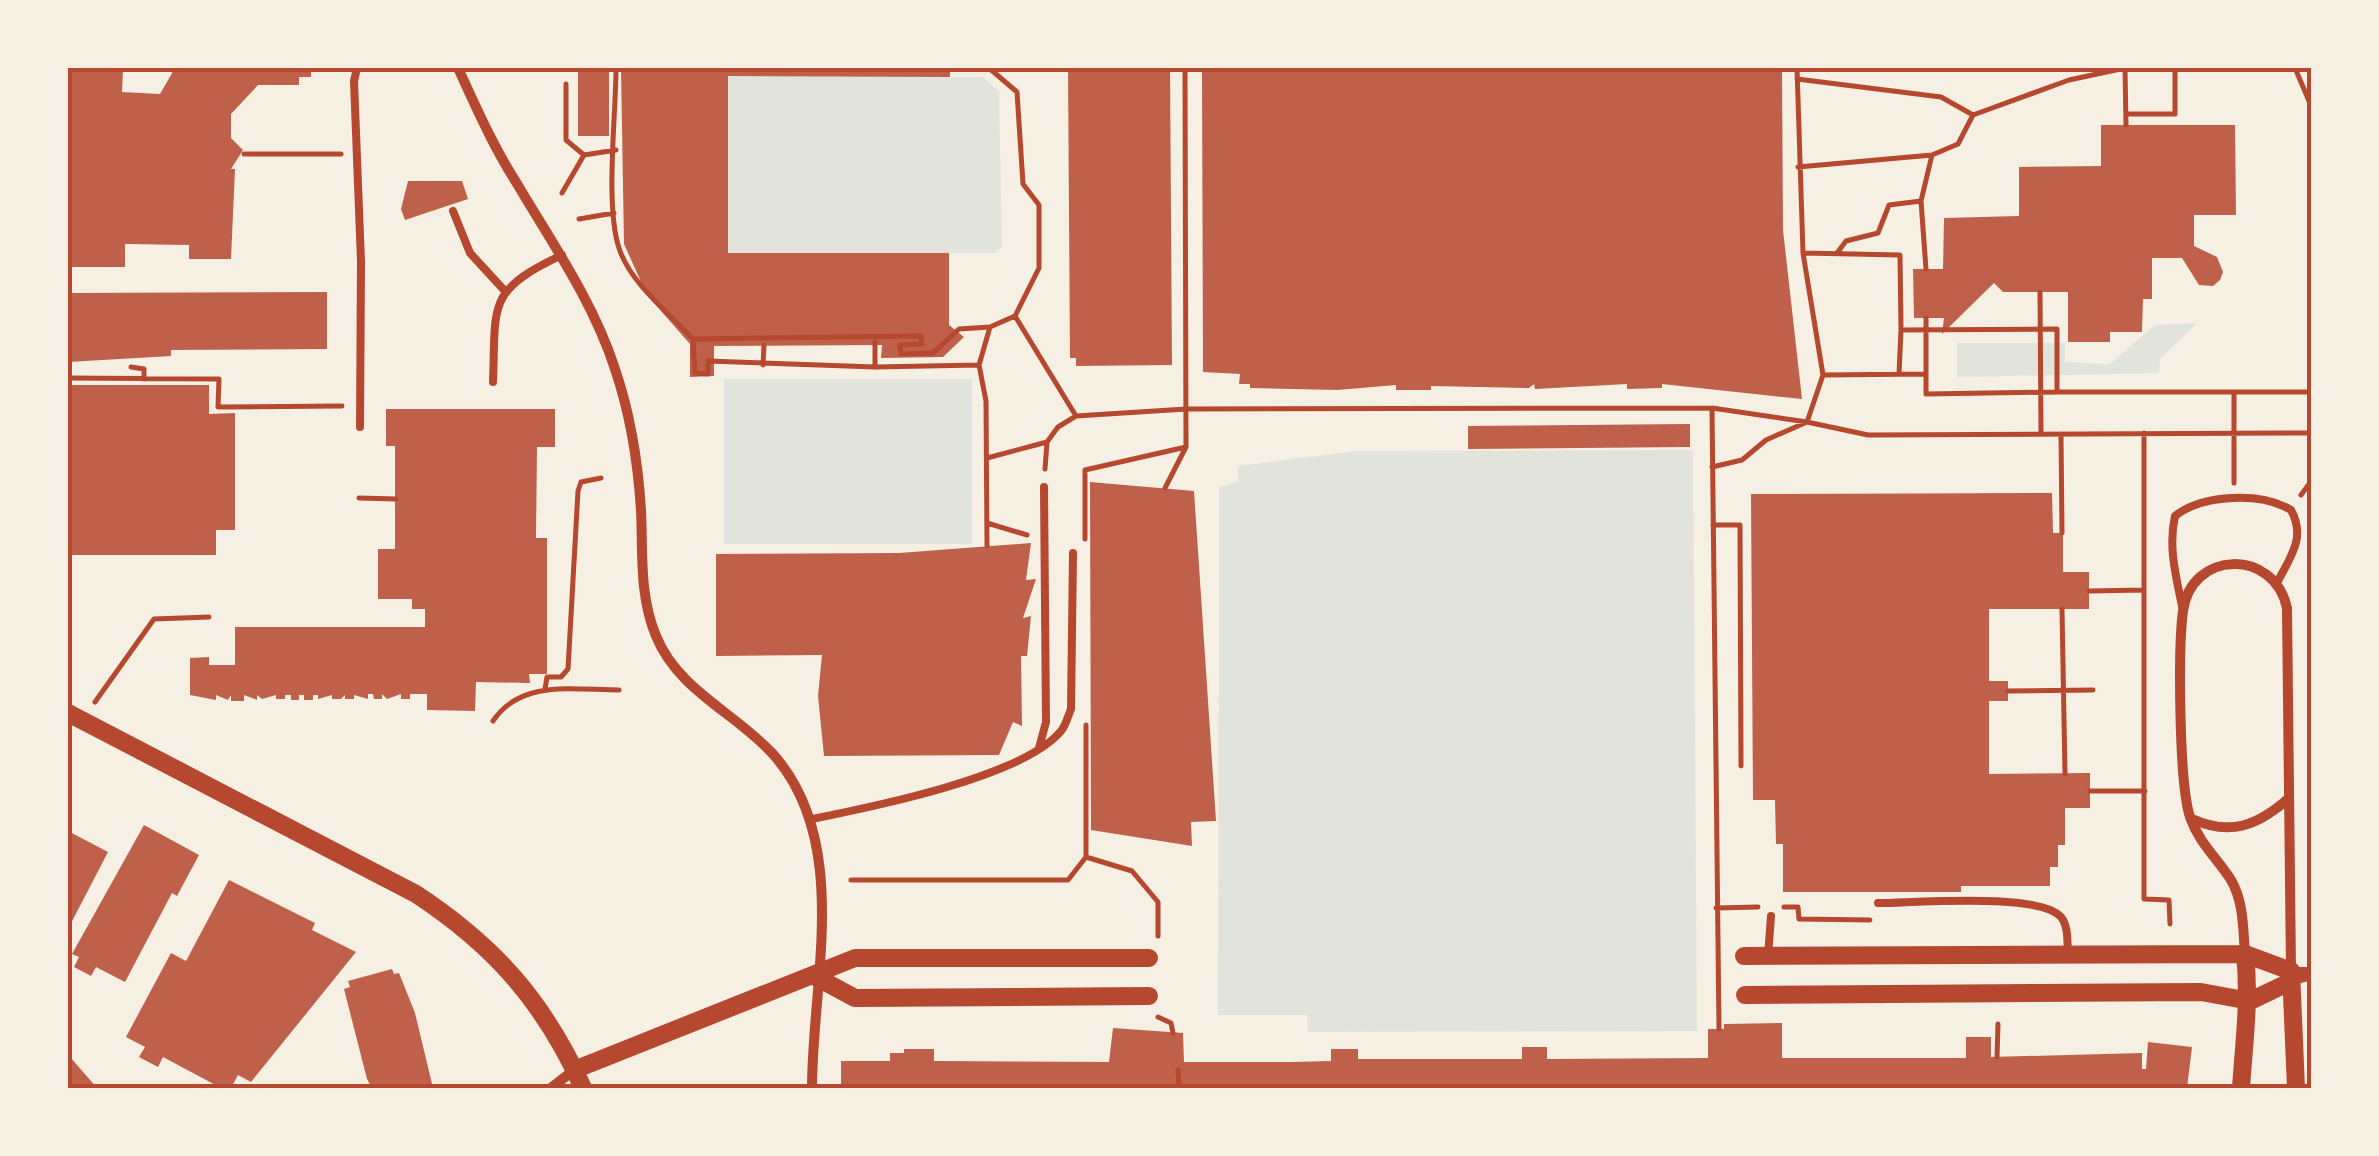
<svg xmlns="http://www.w3.org/2000/svg" width="2379" height="1156" font-family="'Golos Text',sans-serif">
  <style>
    .green { fill: #e2e4dc }
    .building { fill: #bf614a }
    .lines { fill: none; stroke-linecap: round; stroke-linejoin: round }
    .path { stroke: #b5482f; stroke-width: 5 }
    .service { stroke: #b5482f; stroke-width: 8 }
    .minor { stroke: #b5482f; stroke-width: 10 }
    .tertiary { stroke: #b5482f; stroke-width: 18 }
    .neatline { fill: none; stroke: #b5482f; stroke-width: 4 }
  </style>
  <rect width="100%" height="100%" fill="#f6efe4"/>
  <path class="green" d="M728,76L983,77L999,92L1002,247L994,253H728Z
    M2197,323L2160,359L2159,373L1957,377V343H2065V362L2110,364L2155,325Z
    M724,379H972V544H724Z
    M1693,450L1697,1031L1308,1032L1307,1015H1218L1219,487L1238,482V466L1355,451Z"/>
  <path class="building" d="M68,68H118L123,70L122,92L160,94L175,68H311V77H299V85H258L231,114V138L243,150L231,169H235L231,259H189V245L125,244V267H68Z
    M578,68H609V136H578Z
    M621,68H950V77L728,76V253H949V325L964,337L943,357L881,358L882,345L714,346V376L690,377V344L647,295L624,244Z
    M1068,68H1170L1172,365L1076,366V358H1070Z
    M1202,68H1782L1783,230L1802,399L1662,384V388L1627,389V384L1535,389L1534,384L1529,388L1431,386V390H1396V385L1337,390L1250,388V384H1239L1240,374L1203,372Z
    M2101,125H2235L2236,215H2194V246L2217,257L2223,272L2220,280L2213,286L2199,285L2182,258H2152V299H2143L2142,332H2110V342H2068V292H2003L1994,283L1942,334L1944,318H1914L1913,269H1943L1944,218L2019,216V167L2101,166Z
    M408,181H462L468,199L405,220L401,209Z
    M327,292V349L171,350V356L68,362V293Z
    M68,385H209V414L235,413V530H216V555H68Z
    M386,409H555V447H537L536,538H547V674H529L530,683L476,682L475,711L427,710V694H410V699H401V694L387,699L382,694V699H374L373,694H368V699L354,695V699H345V695L341,699H332V695L318,699V695H313V700H304V695H299V700H291V695H285V699H276V695L262,699L257,695V700L244,695V701H231V695L228,700L216,695V700L190,695V658L209,657V665H235V627H425V609H412V599H378V549H395V446H386Z
    M1690,424V447L1468,449V426Z
    M1090,482L1194,491L1216,821L1191,822L1192,846L1091,830Z
    M2052,493L2053,533H2063V572H2089V609H1989V681H2008V701H1989V774L2090,773V808H2065V845H2058V867H2050V886H1961V892H1783V844H1776L1775,800H1753L1751,494Z
    M1031,543L1026,580L1036,579L1023,618L1031,616L1027,656H1021L1022,726L1013,722L999,755L824,756L818,696L822,655L716,656V554L899,553Z
    M144,825L199,855L177,896L172,893L125,982L96,967L91,976L74,967L79,957L72,954Z
    M68,831L108,852L68,929Z
    M229,880L315,923L312,930L356,952L251,1082L238,1075L231,1088H221L163,1057L158,1067L139,1057L145,1047L126,1037L171,953L186,961Z
    M392,969L394,974L399,973L415,1013L433,1088H372L367,1079L344,989L350,987L348,981Z
    M1782,1023V1058H1966V1037H1991V1057L2142,1053V1069H2146L2148,1042L2192,1047L2187,1088H841V1061H890V1053H904V1049H934V1061L1109,1062L1113,1028L1183,1033L1184,1062H1292L1331,1061V1049H1358V1059H1522V1047H1547V1059L1708,1058V1029H1724V1024Z
    M71,1058L97,1088H68Z"/>
  <g class="lines">
    <path class="path" d="M169,68L173,70
      M616,68C616,115 605,206 619,248C630,283 669,313 693,339L921,336L922,344L900,345L901,354L933,353L959,329L990,327L1015,316L1076,416
      M989,68L1017,92L1023,184L1039,205V268L1015,316
      M2125,68L2126,125
      M2295,68L2312,108
      M1797,79L1941,97L1973,115
      M566,84V140L584,155
      M2126,114H2175V68
      M244,154H341
      M1798,167L1932,155L1958,144L1973,115L2069,80L2125,68
      M562,193L584,155L616,150
      M1921,201L1926,269
      M579,219L614,213
      M1803,253L1900,255L1901,330L2057,329V392H2312
      M1837,253L1846,241L1878,233L1889,205L1921,201L1932,155
      M2040,292L2041,434
      M1926,318V394L2057,392
      M875,337V367
      M693,339L695,373L708,374V361L875,367L979,365
      M763,365L764,345
      M131,367L144,369V379
      M1899,374L1901,330
      M1823,375L1925,374
      M68,378L219,379L218,407L342,406
      M2234,394V483
      M1712,408L1719,1029
      M2144,433V899L2169,900L2170,924
      M2061,434L2062,533
      M987,458L1047,442
      M1712,467L1742,460L1766,440L1807,422L1868,435L2312,433
      M1045,469L1047,442L1058,427L1076,416L1186,409L1712,408L1807,422L1823,375L1803,253L1797,68
      M1165,488L1186,447
      M2301,495L2312,480
      M359,498L396,499
      M987,523L1027,535
      M1713,525H1740L1741,766
      M1085,539V470L1186,447L1185,68
      M987,546L986,401L979,365L990,327
      M2089,591L2143,590
      M2062,609L2065,774
      M545,689L547,677H561L568,669L578,491L581,482L601,478
      M2008,691L2093,690
      M95,702L154,619L209,617
      M493,721C521,679 574,690 619,690
      M2090,791H2145
      M1086,857L1132,871L1158,902V936
      M851,880H1068L1086,857V725
      M1784,907H1798L1799,919L1870,920
      M1716,908L1758,907
      M1158,1017L1171,1023L1173,1033
      M1997,1057L1998,1024
      M1178,1070L1179,1088"/>
    <path class="service" d="M357,68L354,81L361,261L360,427
      M453,211L470,253L504,290
      M493,382C496,304 486,291 562,255
      M2182,606C2176,576 2168,547 2175,516C2203,494 2261,492 2291,510C2306,537 2291,556 2278,581
      M1039,748L1046,722L1044,487
      M812,819C872,807 1023,777 1061,731C1066,725 1068,716 1071,709L1073,553
      M1878,903C1913,903 2040,892 2061,917C2069,927 2067,943 2068,955
      M1768,956L1771,916
      M2291,971H2312
      M2292,981L2312,976"/>
    <path class="minor" d="M458,68C476,107 493,146 516,182C552,243 593,301 615,369C630,413 638,463 641,510C643,553 639,595 656,636C678,690 734,712 772,753C852,841 812,981 812,1088
      M2192,819C2230,836 2257,826 2288,799
      M2245,954C2243,930 2244,902 2231,880C2217,858 2199,843 2190,817C2179,784 2178,648 2183,611C2191,550 2274,548 2287,608L2291,971
      M551,1088L574,1070"/>
    <path class="tertiary" d="M68,713L416,894C495,946 544,1002 583,1088
      M1744,956L2245,954L2291,971L2296,1088
      M816,977L855,998L1149,996
      M1745,995L2201,992L2250,1001L2292,981
      M574,1070L855,958H1149
      M2241,1088C2244,1043 2250,1000 2245,954"/>
  </g>
  <rect width="2379" height="1156" fill="none" stroke="#f6efe4" stroke-width="140"/>
  <rect x="70" y="70" width="2239" height="1016" class="neatline"/>
</svg>
